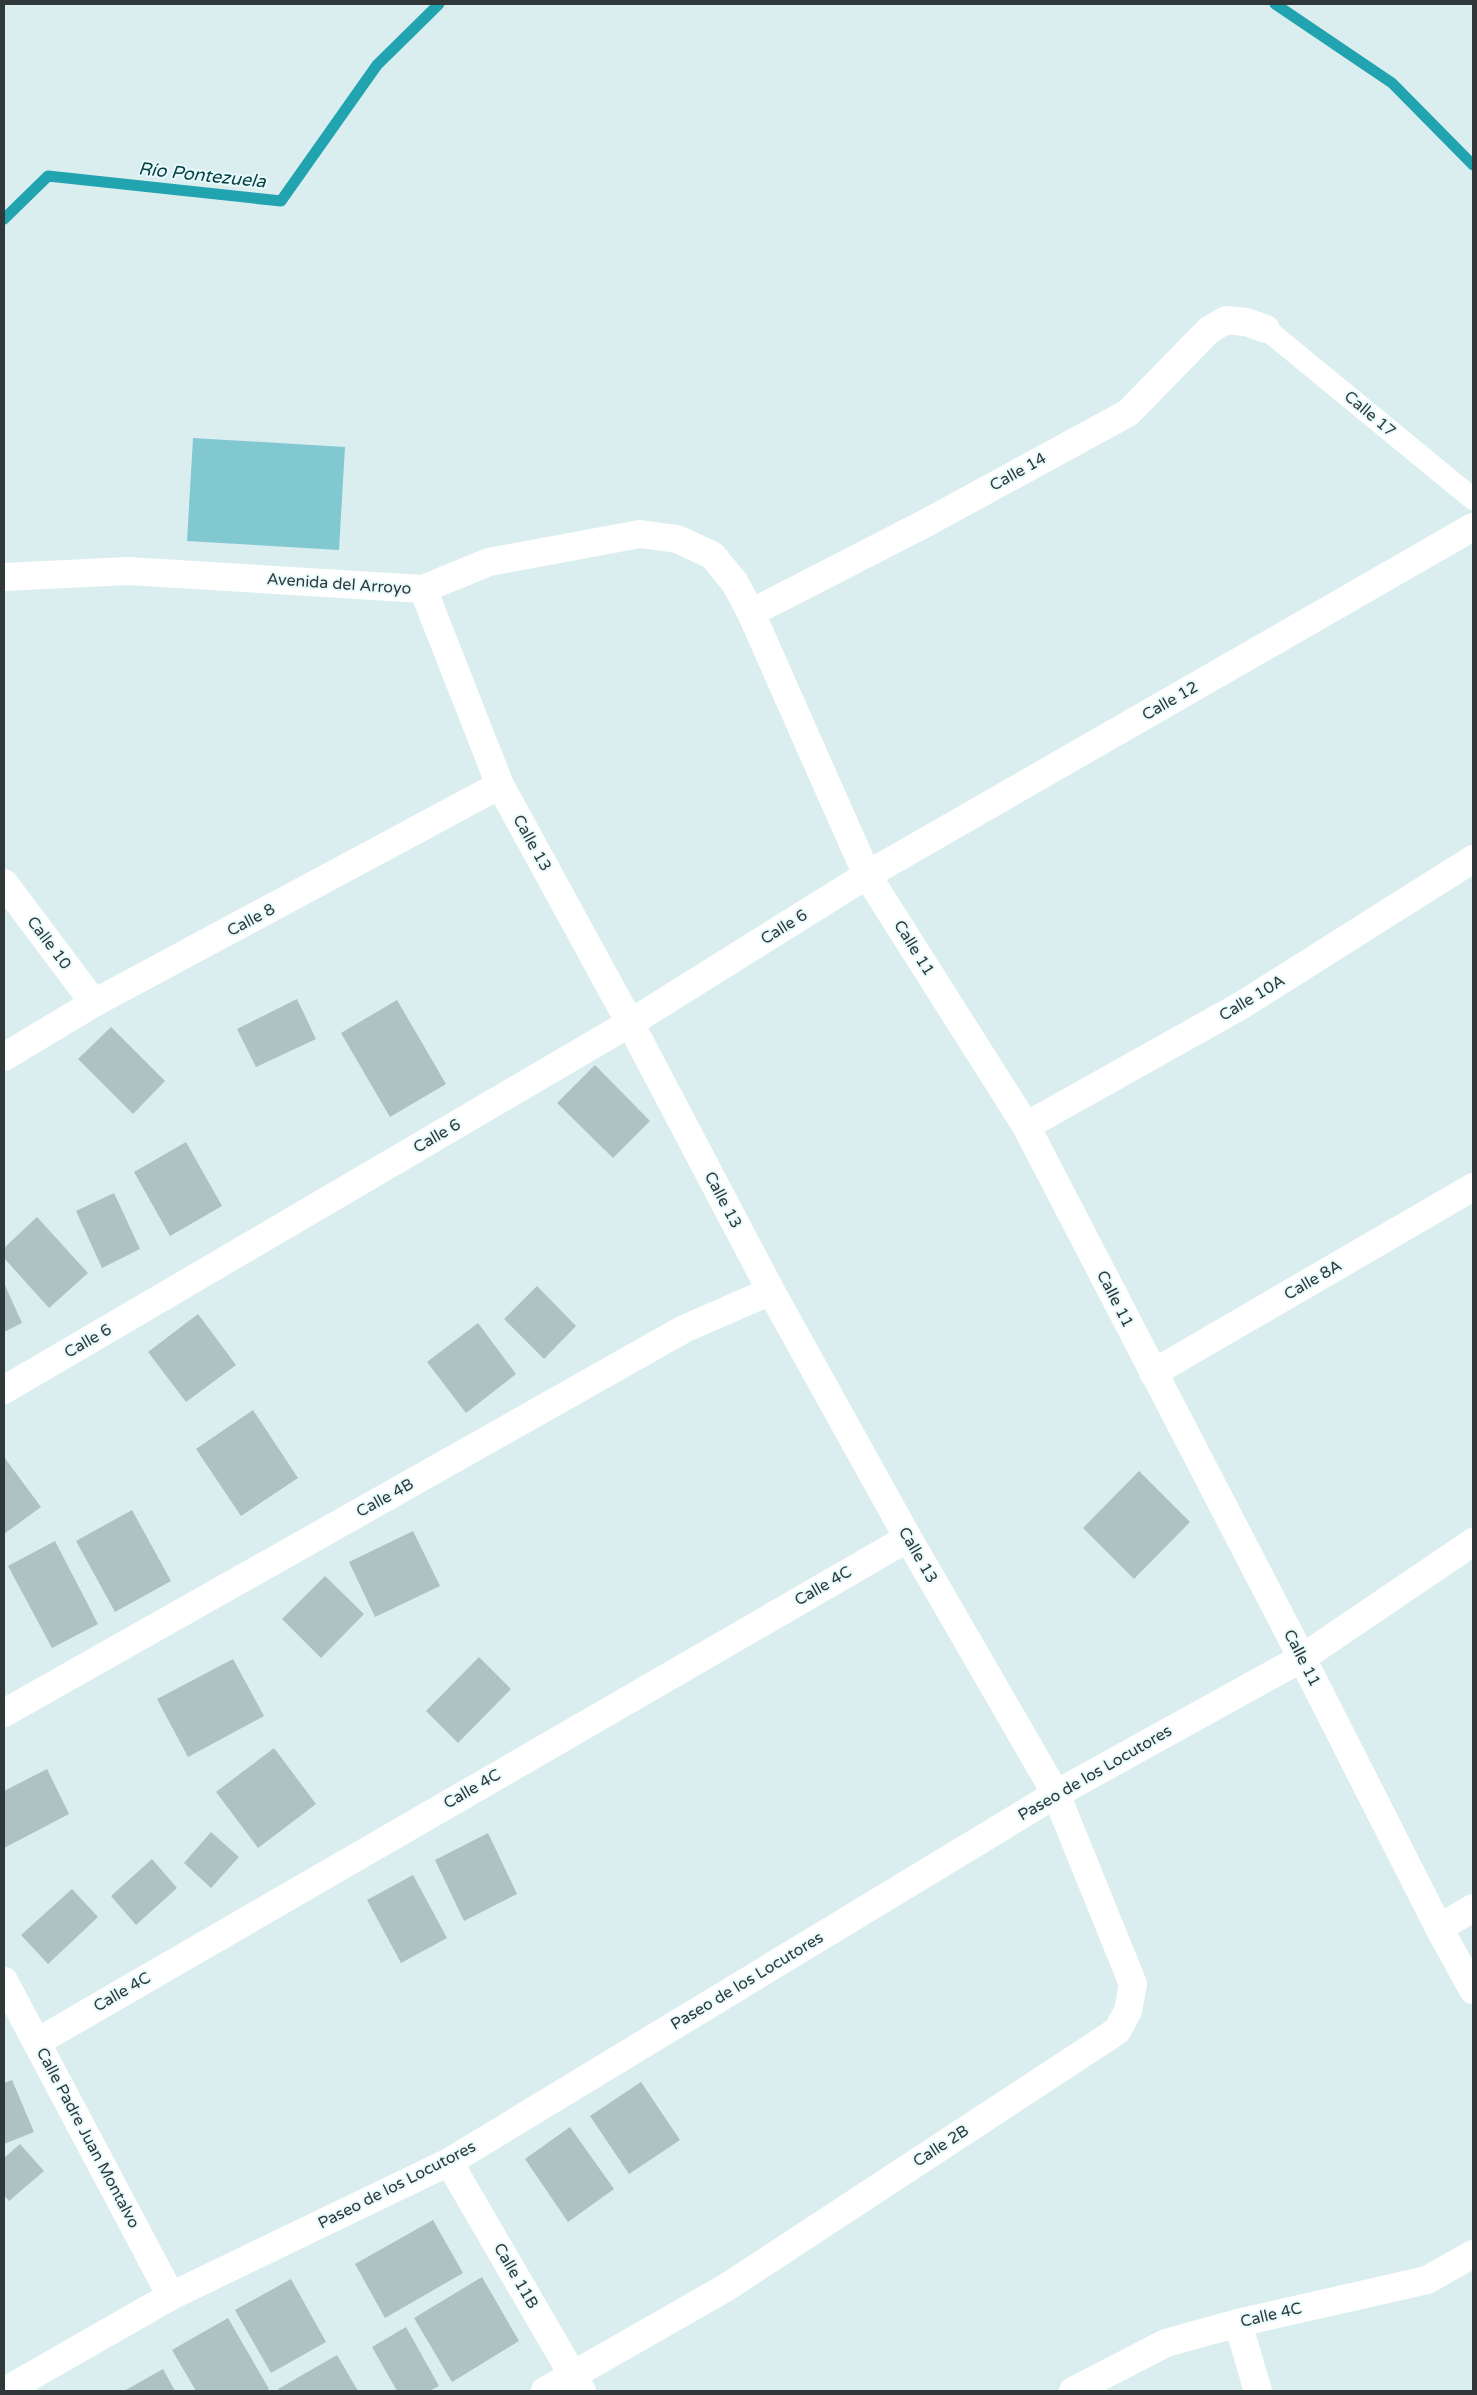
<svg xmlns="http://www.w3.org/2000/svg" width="1477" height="2395" font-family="'Varela Round',sans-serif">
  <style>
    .green { fill: #81c8d0 }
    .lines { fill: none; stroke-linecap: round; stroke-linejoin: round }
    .stream { stroke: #22a3b0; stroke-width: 11 }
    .building { fill: #aec1c3 }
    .pedestrian { stroke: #fff; stroke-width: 22 }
    .minor { stroke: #fff; stroke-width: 28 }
    .labels { text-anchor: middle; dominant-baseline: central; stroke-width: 4; stroke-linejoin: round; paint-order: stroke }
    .street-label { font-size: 16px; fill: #313839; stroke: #e7fbfd }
    .water-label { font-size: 18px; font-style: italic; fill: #084045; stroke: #e7fbfd }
  </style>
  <rect width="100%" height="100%" fill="#daeef0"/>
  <path class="green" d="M193,438L345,447L339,550L187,541Z"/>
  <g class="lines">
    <path class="stream" d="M1275,4L1392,83L1473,165
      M4,219L48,176L281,201L377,65L439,4"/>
  </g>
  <path class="building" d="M297,999L316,1039L256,1067L237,1029Z
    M397,1000L446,1084L390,1117L341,1033Z
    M111,1027L165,1081L133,1114L78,1059Z
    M595,1065L650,1121L613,1158L557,1103Z
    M186,1142L222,1206L170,1236L134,1172Z
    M114,1193L140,1249L102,1268L76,1211Z
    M37,1217L88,1273L49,1308L4,1258V1248Z
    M4,1283L22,1323L4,1332Z
    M537,1286L576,1326L544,1359L504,1319Z
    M198,1314L236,1365L186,1402L148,1352Z
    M478,1323L516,1374L466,1413L427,1362Z
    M253,1410L298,1478L241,1516L196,1449Z
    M4,1457L41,1507L4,1534Z
    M1139,1471L1190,1522L1134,1579L1083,1528Z
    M132,1510L171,1581L115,1612L76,1541Z
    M413,1531L440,1586L375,1617L349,1562Z
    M55,1541L98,1624L52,1648L8,1566Z
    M325,1576L364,1614L321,1658L282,1619Z
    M479,1657L511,1689L458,1743L426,1711Z
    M233,1659L264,1716L188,1757L157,1699Z
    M274,1748L316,1804L258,1848L216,1792Z
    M47,1769L69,1814L4,1848V1791Z
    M211,1832L239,1857L211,1888L184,1863Z
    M488,1833L517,1894L464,1921L435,1860Z
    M152,1859L177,1888L136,1925L111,1896Z
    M413,1875L447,1938L401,1963L367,1900Z
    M72,1889L98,1917L48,1964L21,1935Z
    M12,2080L34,2132L4,2144V2083Z
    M641,2082L680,2140L629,2174L590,2116Z
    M570,2127L614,2189L568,2222L525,2159Z
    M20,2144L44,2171L9,2201L4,2195V2158Z
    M433,2220L463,2273L385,2318L355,2264Z
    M482,2277L519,2341L452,2382L414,2318Z
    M291,2279L326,2342L271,2373L235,2310Z
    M228,2318L269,2389L265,2391H196L172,2350Z
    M406,2327L439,2386L429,2391H397L372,2347Z
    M337,2355L358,2391H280L278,2389Z
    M163,2369L175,2391H124Z"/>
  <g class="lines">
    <path class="pedestrian" d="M1266,329L1473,499"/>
    <path class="minor" d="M4,577L128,571L423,589L489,562L640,534L677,539L712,555L735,583L751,613L867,875L1026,1126L1302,1658L1439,1928L1473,1990
      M423,589L500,785L630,1023L771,1291L908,1538L1056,1794L1133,1984L1128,2011L1117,2031L727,2287L545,2391
      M751,613L926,523L1128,413L1209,330L1226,320L1246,322L1266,329
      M4,883L94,1003
      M4,1057L94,1003L500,785
      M1026,1126L1242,1005L1473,859
      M1153,1373L1473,1187
      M4,1390L630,1023L867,875L1473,527
      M4,1713L684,1329L771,1291
      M1439,1928L1473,1908
      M4,1981L171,2296
      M37,2042L908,1538
      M449,2162L582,2391
      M1238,2323L1258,2391
      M5,2391L171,2296L449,2162L1056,1794L1302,1658L1473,1542
      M1073,2391L1166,2343L1238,2323L1427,2280L1473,2254"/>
  </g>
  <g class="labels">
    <g class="street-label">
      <text transform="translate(1370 414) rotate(40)">Calle 17</text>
      <text transform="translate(1018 472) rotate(-29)">Calle 14</text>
      <text transform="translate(339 584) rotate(4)">Avenida del Arroyo</text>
      <text transform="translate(1170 701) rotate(-30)">Calle 12</text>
      <text transform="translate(532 843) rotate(61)">Calle 13</text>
      <text transform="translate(251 920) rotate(-28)">Calle 8</text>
      <text transform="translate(784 927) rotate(-32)">Calle 6</text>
      <text transform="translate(49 943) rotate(53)">Calle 10</text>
      <text transform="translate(914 948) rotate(58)">Calle 11</text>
      <text transform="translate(1252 998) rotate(-31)">Calle 10A</text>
      <text transform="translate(437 1136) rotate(-30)">Calle 6</text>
      <text transform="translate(723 1200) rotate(62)">Calle 13</text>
      <text transform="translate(1313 1280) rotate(-30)">Calle 8A</text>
      <text transform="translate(1115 1299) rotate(63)">Calle 11</text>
      <text transform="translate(88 1341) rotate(-30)">Calle 6</text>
      <text transform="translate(385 1498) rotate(-29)">Calle 4B</text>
      <text transform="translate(918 1555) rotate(60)">Calle 13</text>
      <text transform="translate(823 1586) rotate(-30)">Calle 4C</text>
      <text transform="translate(1302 1658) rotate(63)">Calle 11</text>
      <text transform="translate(1095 1773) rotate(-30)">Paseo de los Locutores</text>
      <text transform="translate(472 1789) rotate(-30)">Calle 4C</text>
      <text transform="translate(747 1981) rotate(-31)">Paseo de los Locutores</text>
      <text transform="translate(122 1992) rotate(-30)">Calle 4C</text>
      <text transform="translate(88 2138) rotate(62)">Calle Padre Juan Montalvo</text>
      <text transform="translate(941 2146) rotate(-33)">Calle 2B</text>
      <text transform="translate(397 2185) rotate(-27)">Paseo de los Locutores</text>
      <text transform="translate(516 2276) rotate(60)">Calle 11B</text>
      <text transform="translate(1271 2315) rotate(-13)">Calle 4C</text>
    </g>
    <g class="water-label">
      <text transform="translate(202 175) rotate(6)">Río Pontezuela</text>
    </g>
  </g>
  <rect width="1477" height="2395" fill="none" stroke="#313839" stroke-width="10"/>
</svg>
